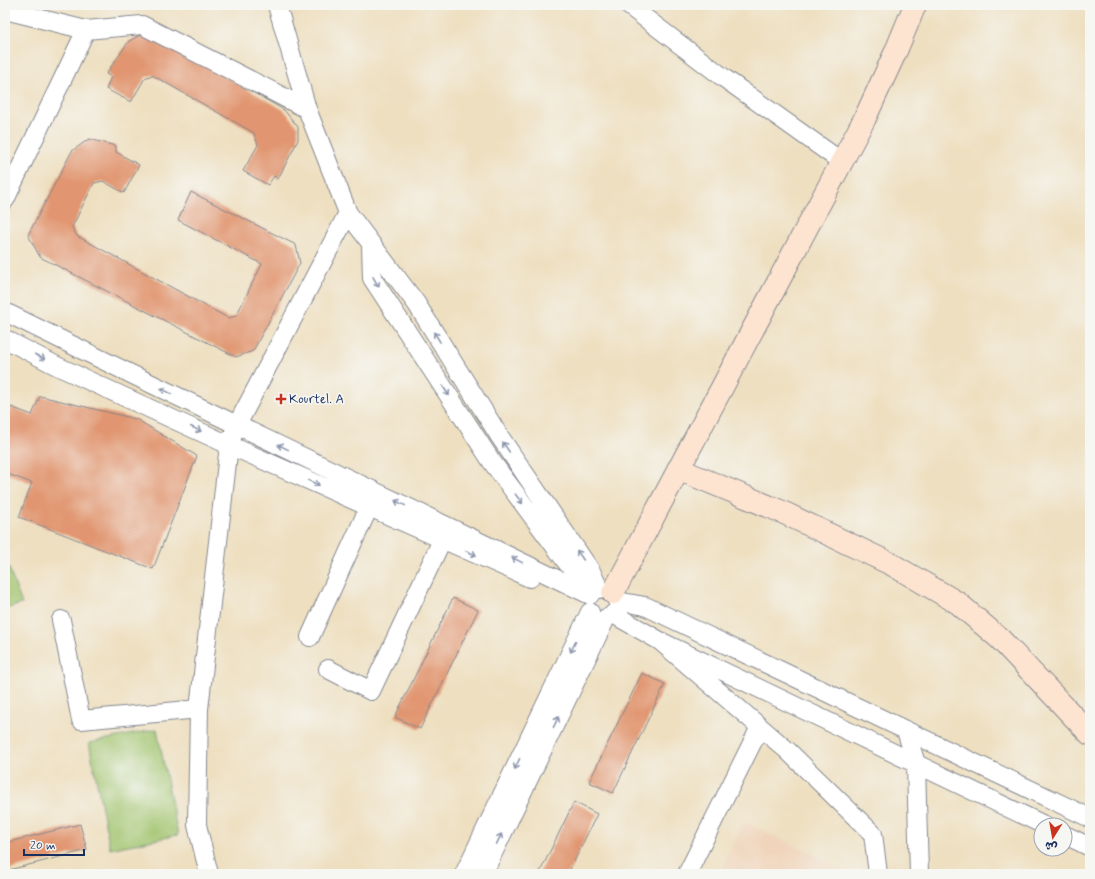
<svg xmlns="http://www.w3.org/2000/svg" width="1095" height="879" font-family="Mynerve,'Playpen Sans Arabic',sans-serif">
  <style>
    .built { fill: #f0d5bc }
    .green { fill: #a2c46e; stroke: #5e7a66 }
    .building { fill: #e19671 }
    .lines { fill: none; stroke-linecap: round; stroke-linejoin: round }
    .street-casing { stroke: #84878f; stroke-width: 20 }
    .secondary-casing { stroke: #84878f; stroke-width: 24 }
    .street { stroke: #fff; stroke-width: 18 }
    .secondary { stroke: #fde4d0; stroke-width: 22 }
    .oneway { stroke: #8d97ae }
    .poi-dot { fill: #c8321e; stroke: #f6f6f2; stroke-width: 1.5 }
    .labels { text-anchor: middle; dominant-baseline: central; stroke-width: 3.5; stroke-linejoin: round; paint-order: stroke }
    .poi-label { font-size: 13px; fill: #1b2f5e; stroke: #f6f6f2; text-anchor: start }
  </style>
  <rect width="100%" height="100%" fill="#f6f6f2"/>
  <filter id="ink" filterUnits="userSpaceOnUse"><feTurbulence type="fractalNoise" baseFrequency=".025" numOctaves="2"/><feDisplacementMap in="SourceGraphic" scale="8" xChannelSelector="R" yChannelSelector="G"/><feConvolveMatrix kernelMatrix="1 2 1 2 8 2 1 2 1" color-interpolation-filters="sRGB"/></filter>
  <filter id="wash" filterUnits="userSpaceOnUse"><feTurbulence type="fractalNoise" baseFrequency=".012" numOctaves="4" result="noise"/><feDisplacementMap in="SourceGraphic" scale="16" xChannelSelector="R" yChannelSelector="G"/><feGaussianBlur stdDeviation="0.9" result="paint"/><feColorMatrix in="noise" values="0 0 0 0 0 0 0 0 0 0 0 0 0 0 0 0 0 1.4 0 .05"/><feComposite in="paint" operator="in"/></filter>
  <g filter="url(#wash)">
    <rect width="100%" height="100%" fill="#eedfc0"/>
    <path class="built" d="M743,822L833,863L837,874H720Z"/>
    <path class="green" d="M5,558L22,604L5,609Z
      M157,729L178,835L110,849L89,743Z"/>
    <g id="blocks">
      <path class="building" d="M142,34L158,38L284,110L298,127V140L278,179L274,176L268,185L243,171L258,145L254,133L152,75L145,78L131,102L106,89L111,77L106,74L129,41Z
        M89,139L116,146V152L139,165L124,193L103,181L94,183L72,227L77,236L228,318L236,316L262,264L178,220L191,192L296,245L300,263L253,351L236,357L40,257L28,235L72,151Z
        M40,396L136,419L197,456L153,569L19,517L32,483L5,473V423L11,407L32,415Z
        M453,598L478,610L420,729L395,717Z
        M642,673L665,684L613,793L589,782Z
        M574,802L597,814L568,874H539Z
        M80,824L87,850L5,871V843Z"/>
    </g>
  </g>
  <g filter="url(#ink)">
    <use href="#blocks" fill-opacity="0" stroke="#84878f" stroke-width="1"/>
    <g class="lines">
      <g class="street-casing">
        <path id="street" d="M277,5L307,109L348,213L416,303L500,437L591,571L599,589
          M628,5L724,78L842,162
          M5,10L86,30L142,25L307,109
          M5,200L86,30
          M371,244L372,278L492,462L568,564L593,591
          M5,312L133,375L590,595
          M5,339L57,366L229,445L530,578
          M617,601L645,606L1090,818
          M613,614L660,641L788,751L873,834L878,874
          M61,620L81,720L199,709
          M310,637L369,507
          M660,641L1044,825
          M328,669L371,691L442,540
          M906,730L916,764L919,874
          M1065,835L1090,847
          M209,874L197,825L199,709L229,445L237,425L348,213
          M464,874L590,612
          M483,874L606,618
          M687,874L760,727"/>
      </g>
      <g class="secondary-casing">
        <path id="secondary" d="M678,469L780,511L891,564L958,603L1000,639L1090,734
          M613,593L865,118L896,51L915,5"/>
      </g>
      <use href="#street" class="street"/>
      <use href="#secondary" class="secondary"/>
    </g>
    <defs><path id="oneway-shaft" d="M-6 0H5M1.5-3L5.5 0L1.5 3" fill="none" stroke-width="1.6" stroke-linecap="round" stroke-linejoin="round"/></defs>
    <g class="oneway">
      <use href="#oneway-shaft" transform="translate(376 282) rotate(60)"/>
      <use href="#oneway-shaft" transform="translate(437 337) rotate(-122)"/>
      <use href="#oneway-shaft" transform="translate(40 357) rotate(28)"/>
      <use href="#oneway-shaft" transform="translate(166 391) rotate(-154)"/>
      <use href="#oneway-shaft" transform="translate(446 391) rotate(57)"/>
      <use href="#oneway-shaft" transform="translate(196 429) rotate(25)"/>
      <use href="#oneway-shaft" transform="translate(283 447) rotate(-154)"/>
      <use href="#oneway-shaft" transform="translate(506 447) rotate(-124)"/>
      <use href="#oneway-shaft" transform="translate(314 483) rotate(24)"/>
      <use href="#oneway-shaft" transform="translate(519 499) rotate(53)"/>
      <use href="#oneway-shaft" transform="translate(400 503) rotate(-154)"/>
      <use href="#oneway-shaft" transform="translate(471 553) rotate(24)"/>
      <use href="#oneway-shaft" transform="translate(580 555) rotate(-124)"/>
      <use href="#oneway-shaft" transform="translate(517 560) rotate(-154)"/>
      <use href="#oneway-shaft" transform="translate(573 647) rotate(116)"/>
      <use href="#oneway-shaft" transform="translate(556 722) rotate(-64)"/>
      <use href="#oneway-shaft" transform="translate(517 764) rotate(116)"/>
      <use href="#oneway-shaft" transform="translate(499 839) rotate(-64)"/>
    </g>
  </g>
  <path class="poi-dot" d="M279 393h4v4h4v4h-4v4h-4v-4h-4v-4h4z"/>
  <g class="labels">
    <g class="poi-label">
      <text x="289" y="399">Kourtel. A</text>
    </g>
  </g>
  <rect width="1095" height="879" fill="none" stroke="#f6f6f2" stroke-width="20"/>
  <g transform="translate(1053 837) rotate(191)"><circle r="19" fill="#f6f6f2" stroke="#9ea6b7"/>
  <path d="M0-3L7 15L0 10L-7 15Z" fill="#c8321e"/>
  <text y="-6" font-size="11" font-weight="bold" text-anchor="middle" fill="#1b2f5e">ش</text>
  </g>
  <path d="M24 849v6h60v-6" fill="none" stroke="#1b2f5e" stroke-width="2"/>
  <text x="30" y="849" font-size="12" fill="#1b2f5e" stroke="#f6f6f2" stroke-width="3" paint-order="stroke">20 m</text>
</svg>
